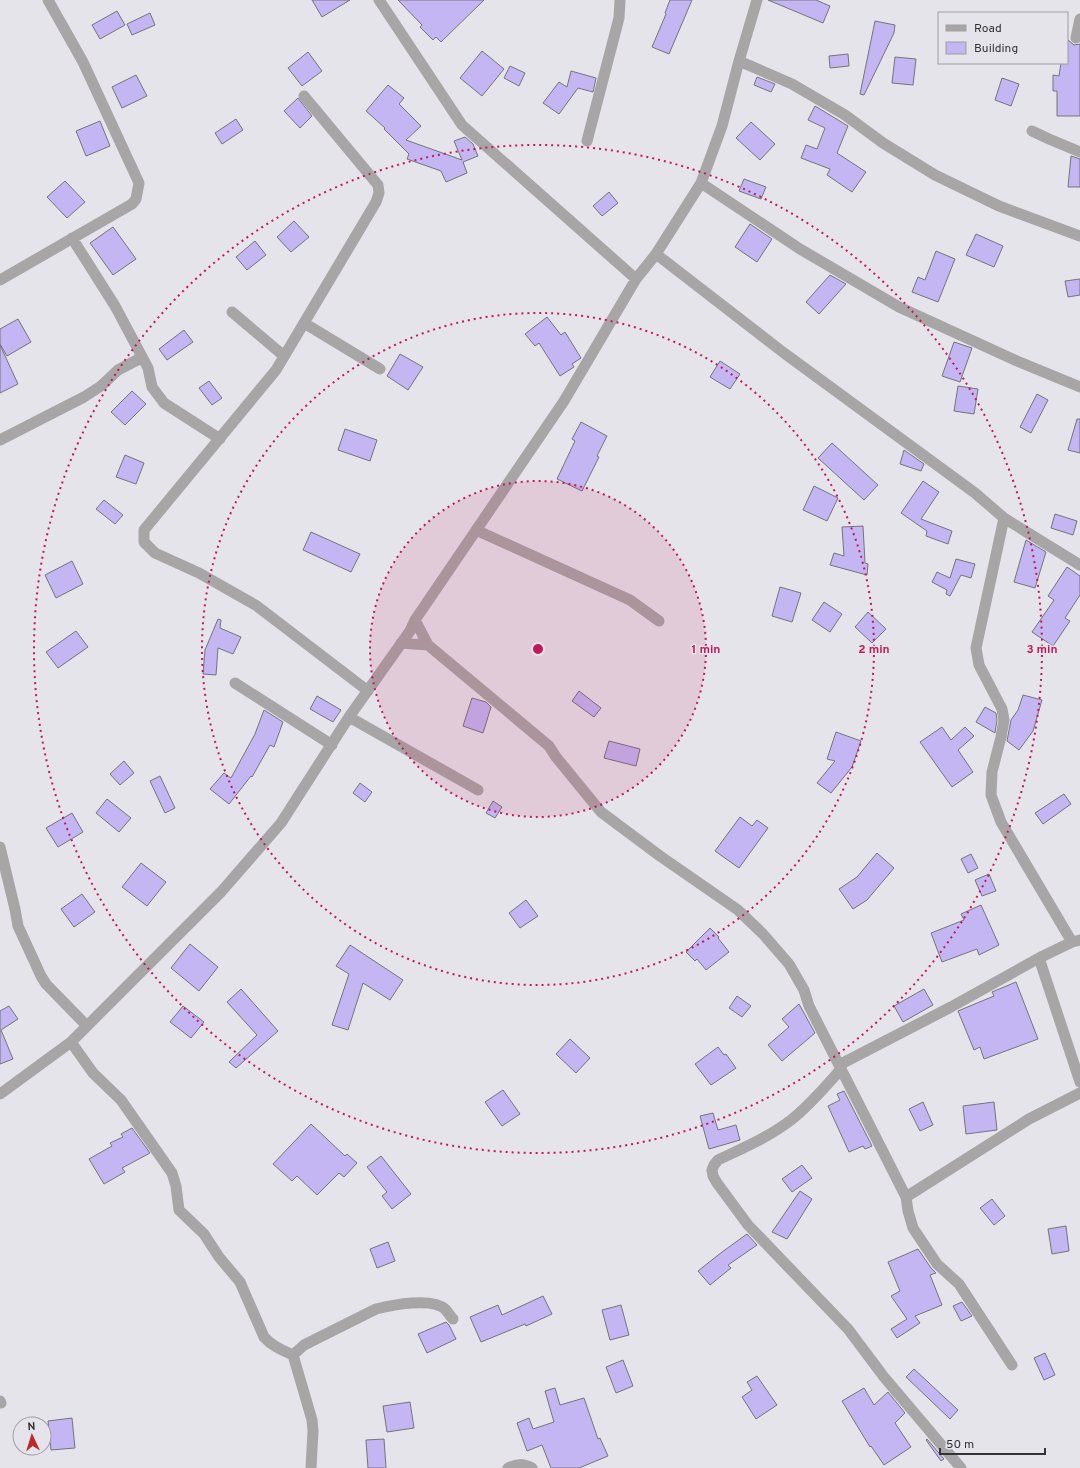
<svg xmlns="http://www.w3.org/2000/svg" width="1080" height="1468" font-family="Overpass,sans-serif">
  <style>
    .building { fill: #c3b6f3; stroke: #75747a }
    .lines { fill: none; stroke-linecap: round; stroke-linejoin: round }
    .minor { stroke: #a8a5a6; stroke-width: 11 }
    .ring { fill: none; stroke: #c2185b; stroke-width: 2; stroke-dasharray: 2 4 }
    .centre { fill: #c2185b; stroke: #e5e4ea; stroke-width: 2 }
    .ring-label { font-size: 12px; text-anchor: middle; font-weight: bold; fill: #c2185b; stroke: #e5e4ea; stroke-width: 3; stroke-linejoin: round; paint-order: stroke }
  </style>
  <rect width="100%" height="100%" fill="#e5e4ea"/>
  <path class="building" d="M312,0H350L322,17Z
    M398,0H484L441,42L436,37L433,40L420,27L422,25Z
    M670,0H692L669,54L652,47L666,14L665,13Z
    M768,0H816L830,6L823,23Z
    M117,11L125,25L100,39L92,25Z
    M150,13L155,25L132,35L127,24Z
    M875,21L895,25L894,33L864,95L860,94Z
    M1067,39L1074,45L1080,44V116H1057V91H1053V75L1059,76L1061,63H1067Z
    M482,51L504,69L482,96L460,78Z
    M308,52L322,71L302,86L288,68Z
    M848,54L849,66L830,68L829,56Z
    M895,57L916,59L913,85L892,83Z
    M510,66L525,73L519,86L504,78Z
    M571,71L596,78L593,92L578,88L559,114L543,103L559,82L567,87Z
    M136,75L147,96L122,108L112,87Z
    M757,77L775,84L771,92L754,85Z
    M1002,78L1019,84L1011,106L995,100Z
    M388,85L404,98L399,104L421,126L406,140L462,160L454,141L465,137L473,144L478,156L463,162L467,173L446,182L441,171L407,159L409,154L384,129L385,128L366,111Z
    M298,98L312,116L300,128L284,111Z
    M815,106L848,126L837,153L866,172L852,192L827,175L830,169L801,158L806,145L817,149L825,128L808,120Z
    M236,119L243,130L222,144L215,133Z
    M100,121L110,146L86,156L76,131Z
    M751,122L775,144L760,160L736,138Z
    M1071,156L1080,159V187H1068Z
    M744,179L766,187L761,199L739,191Z
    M65,181L85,202L67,218L47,197Z
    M609,192L618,203L602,216L593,206Z
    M294,221L309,237L291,252L277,237Z
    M750,224L772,239L757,262L735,247Z
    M113,227L136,259L113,275L90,243Z
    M976,234L1003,246L994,267L966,255Z
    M255,241L266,255L247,270L236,257Z
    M936,251L955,259L938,302L912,292L918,277L925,280Z
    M830,275L846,284L819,314L806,302Z
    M1080,279V295L1068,297L1065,281Z
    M547,317L561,335L565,332L581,358L572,364L574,367L560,376L539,343L535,346L525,334Z
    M18,319L31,342L7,356L0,344V329Z
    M184,330L193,342L167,360L159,349Z
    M954,342L972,348L960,382L942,376Z
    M0,345L18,384L0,393Z
    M400,354L423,367L408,390L387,376Z
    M720,361L740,374L730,389L710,377Z
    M209,381L222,398L212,405L199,388Z
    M958,386L978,389L974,414L954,411Z
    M132,391L146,404L125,425L111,412Z
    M1037,394L1048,400L1031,433L1020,427Z
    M1077,419H1080V453L1068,450Z
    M581,422L607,436L597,456L599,457L582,491L557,479L575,441L572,439Z
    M345,429L377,440L370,461L338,450Z
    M832,443L878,485L864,500L818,458Z
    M904,450L924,464L921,471L900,464Z
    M125,455L144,463L136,484L116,477Z
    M923,481L939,492L921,519L952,531L948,544L926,536L927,531L901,513Z
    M814,486L838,498L827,521L803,510Z
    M104,500L123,515L115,524L96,509Z
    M1055,514L1077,521L1073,535L1051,528Z
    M863,526L865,563L868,564L867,575L830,565L834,553L844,556L842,527Z
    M311,532L360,554L351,572L303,550Z
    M1026,540L1046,552L1035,588L1014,582Z
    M956,559L975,564L971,578L961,575L950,596L946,594L947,590L932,582L937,572L950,578Z
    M72,561L83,584L56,598L45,575Z
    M1067,567L1080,576V595L1065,618L1070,621L1053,646L1032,632L1054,600L1048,596Z
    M780,587L801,593L792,622L772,616Z
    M824,602L842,614L830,632L812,620Z
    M868,612L886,629L872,643L855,627Z
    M218,619L221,620L220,628L241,637L233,654L218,648L216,675L203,674L205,650Z
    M76,631L88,647L58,668L46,652Z
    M579,691L601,708L594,717L572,701Z
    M1023,695L1042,700L1033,731L1019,750L1007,741L1011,720L1018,710Z
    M317,696L341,710L333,722L310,709Z
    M472,698L486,702L491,707L483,733L463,726Z
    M985,707L996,713L997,720L995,733L976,722Z
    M264,710L283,722L274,747L270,745L252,777L251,776L229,804L210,789L224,773L231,778L255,734Z
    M942,727L951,740L965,727L974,736L958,750L973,772L952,787L920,742Z
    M836,732L861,741L852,767L831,793L817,783L835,761L827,759Z
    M609,741L640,749L636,766L604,758Z
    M124,761L134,773L120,785L110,774Z
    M160,776L175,808L165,813L150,781Z
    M360,783L372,792L365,802L353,793Z
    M1064,794L1071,804L1043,824L1035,813Z
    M107,799L131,818L119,832L96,813Z
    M493,801L502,807L495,818L486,813Z
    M72,813L83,832L58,847L46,828Z
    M740,817L752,826L757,820L768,828L739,868L715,851Z
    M877,853L894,868L867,900L853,909L839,889L857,877Z
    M971,854L978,868L968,873L961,859Z
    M141,863L166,882L147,906L122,887Z
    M989,874L996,891L982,896L975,880Z
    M82,894L95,912L74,927L61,909Z
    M526,900L538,916L520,928L509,913Z
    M981,905L999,945L979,955L977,949L942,962L931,933L964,920L961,914Z
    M710,928L719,937L718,938L729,952L706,970L697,959L695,961L686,952Z
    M190,944L218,967L199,991L171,968Z
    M350,945L403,980L390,1000L363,983L348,1030L332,1025L349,974L336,966Z
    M1016,982L1038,1039L984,1059L980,1047L974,1050L958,1011L994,996L992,992Z
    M241,989L278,1031L236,1068L229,1062L257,1035L227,1002Z
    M924,989L933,1005L903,1022L894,1006Z
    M737,996L751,1006L742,1017L729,1008Z
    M799,1004L815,1033L782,1061L768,1045L789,1027L782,1019Z
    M9,1006L18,1019L1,1030L13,1059L0,1064V1011Z
    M183,1006L204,1022L191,1038L170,1022Z
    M570,1039L590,1058L576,1073L556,1054Z
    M718,1047L724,1055L726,1054L736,1068L711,1085L695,1064Z
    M503,1090L520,1114L502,1126L485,1102Z
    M844,1091L872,1146L865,1149L863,1146L849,1152L828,1106L840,1100L837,1094Z
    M923,1102L933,1125L920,1131L909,1109Z
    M994,1102L997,1130L966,1134L963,1106Z
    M713,1113L718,1130L736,1125L740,1140L709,1149L700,1116Z
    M311,1124L345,1156L347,1154L357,1163L344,1177L339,1173L317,1195L297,1176L292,1181L273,1164Z
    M132,1128L150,1153L122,1168L125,1172L104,1184L89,1159L112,1146L110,1143L123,1137L121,1134Z
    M381,1156L411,1194L392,1209L382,1196L387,1192L367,1167Z
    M802,1165L812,1178L792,1192L782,1179Z
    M800,1191L812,1199L787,1239L772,1232Z
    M992,1199L1005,1216L994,1225L980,1208Z
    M1066,1226L1069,1251L1052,1254L1048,1229Z
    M747,1234L757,1245L728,1265L731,1268L710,1285L698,1271L722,1252Z
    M388,1242L395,1261L377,1268L370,1249Z
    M918,1249L931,1268L936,1273L930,1275L942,1305L915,1316L920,1323L897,1338L891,1329L907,1319L891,1296L900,1291L888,1262Z
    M543,1296L552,1314L526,1326L525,1324L481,1342L470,1317L498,1305L502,1315Z
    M962,1302L972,1316L961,1321L953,1306Z
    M621,1305L629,1335L610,1340L602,1310Z
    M446,1322L449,1325L456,1339L427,1353L418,1334Z
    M1045,1353L1055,1375L1044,1380L1034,1358Z
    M623,1360L633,1386L616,1393L606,1367Z
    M914,1369L958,1410L950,1419L906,1377Z
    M757,1376L777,1405L756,1419L742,1397L752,1390L747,1382Z
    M555,1388L560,1405L584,1398L598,1439L600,1438L608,1456L579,1468H551L542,1445L527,1451L517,1423L529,1418L533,1429L554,1422L545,1391Z
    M864,1388L874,1405L888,1392L905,1413L895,1423L911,1447L884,1465L871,1446L870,1447L842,1401Z
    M410,1402L414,1428L387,1432L383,1406Z
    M72,1418L75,1448L51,1450L48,1421Z
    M384,1439L386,1468H368L366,1440Z
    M927,1439L944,1459L941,1461L926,1440Z"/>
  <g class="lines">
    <path class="minor" d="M379,0L462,125L636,279
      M1076,38L1080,19
      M739,61L792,84L845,115L883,143L935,175L999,206L1080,236
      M304,96L378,185L379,193L376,202L276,370L144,530V542L155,553L199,573L257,606L368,691
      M1032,131L1049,139L1080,152
      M587,141L619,18L620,0
      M701,183L800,249L899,307L1017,361L1080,387
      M72,238L115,306L148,368L152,387L164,403L220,439
      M656,254L784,353L975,493L1004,518L1080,565
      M0,280L132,204L136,199L139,183L83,62L48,0
      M232,312L284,356
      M304,323L380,369
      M0,440L84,397L101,386L118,370L141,358
      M1004,518L976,648L979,665L1002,709L1004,720L1001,737L992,772L991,795L1001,822L1072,942
      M476,530L630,600L659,621
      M415,620L428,645L549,746L556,757L601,812L660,856L738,910L763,934L789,964L804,990L809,1006L839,1065L906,1197L908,1211L913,1228L937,1264L959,1284L1012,1365
      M401,643L428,645
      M235,683L332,745
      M349,717L478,790
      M0,847L15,909L18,926L41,976L46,984L87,1026
      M1039,958L1080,1082
      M71,1042L93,1073L121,1100L172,1173L176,1186L179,1210L204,1234L219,1257L240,1282L264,1337C272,1346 282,1350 293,1355L312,1420L313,1431L311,1468
      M839,1065L951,1007L1039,958L1072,942L1080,940
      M841,1069C825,1087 810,1105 791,1120C769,1137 743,1148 718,1160L714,1165L712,1170L713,1176L717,1183L748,1225L848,1329L884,1377L961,1468
      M0,1094L71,1042L221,892L281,823L349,717L410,631L415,620L564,401L636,279L656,254L701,183L722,126L739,61L757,0
      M906,1197L1029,1119L1080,1093
      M293,1355L304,1345L376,1309C392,1305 432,1297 445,1309C448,1312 450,1316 453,1319
      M0,1401L1,1403
      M508,1468C517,1464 522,1463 532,1468"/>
  </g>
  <circle cx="538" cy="649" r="168" fill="#c2185b" fill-opacity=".12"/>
  <g class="ring">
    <circle cx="538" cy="649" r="168"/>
    <circle cx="538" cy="649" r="336"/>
    <circle cx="538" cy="649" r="504"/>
  </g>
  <circle cx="538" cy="649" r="6" class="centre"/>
  <g class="ring-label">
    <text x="706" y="653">1 min</text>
    <text x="874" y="653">2 min</text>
    <text x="1042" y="653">3 min</text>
  </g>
  <rect x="938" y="12" width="130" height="52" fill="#e5e4ea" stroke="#9e9da2"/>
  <rect x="946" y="25" width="20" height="6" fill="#a8a5a6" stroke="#9e9da2"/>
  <text x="974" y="32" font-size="12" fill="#333335">Road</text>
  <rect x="946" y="42" width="20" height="12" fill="#c3b6f3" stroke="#9e9da2"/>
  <text x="974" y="52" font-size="12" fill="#333335">Building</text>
  <g transform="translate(32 1436) rotate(356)"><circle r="19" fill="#e5e4ea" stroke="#9e9da2"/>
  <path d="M0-3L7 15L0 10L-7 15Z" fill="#b9292d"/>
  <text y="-6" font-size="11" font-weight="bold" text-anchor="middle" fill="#333335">N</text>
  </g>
  <path d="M940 1448v6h105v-6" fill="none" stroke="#333335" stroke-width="2"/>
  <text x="946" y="1448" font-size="12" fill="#333335" stroke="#e5e4ea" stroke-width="3" paint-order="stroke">50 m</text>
</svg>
